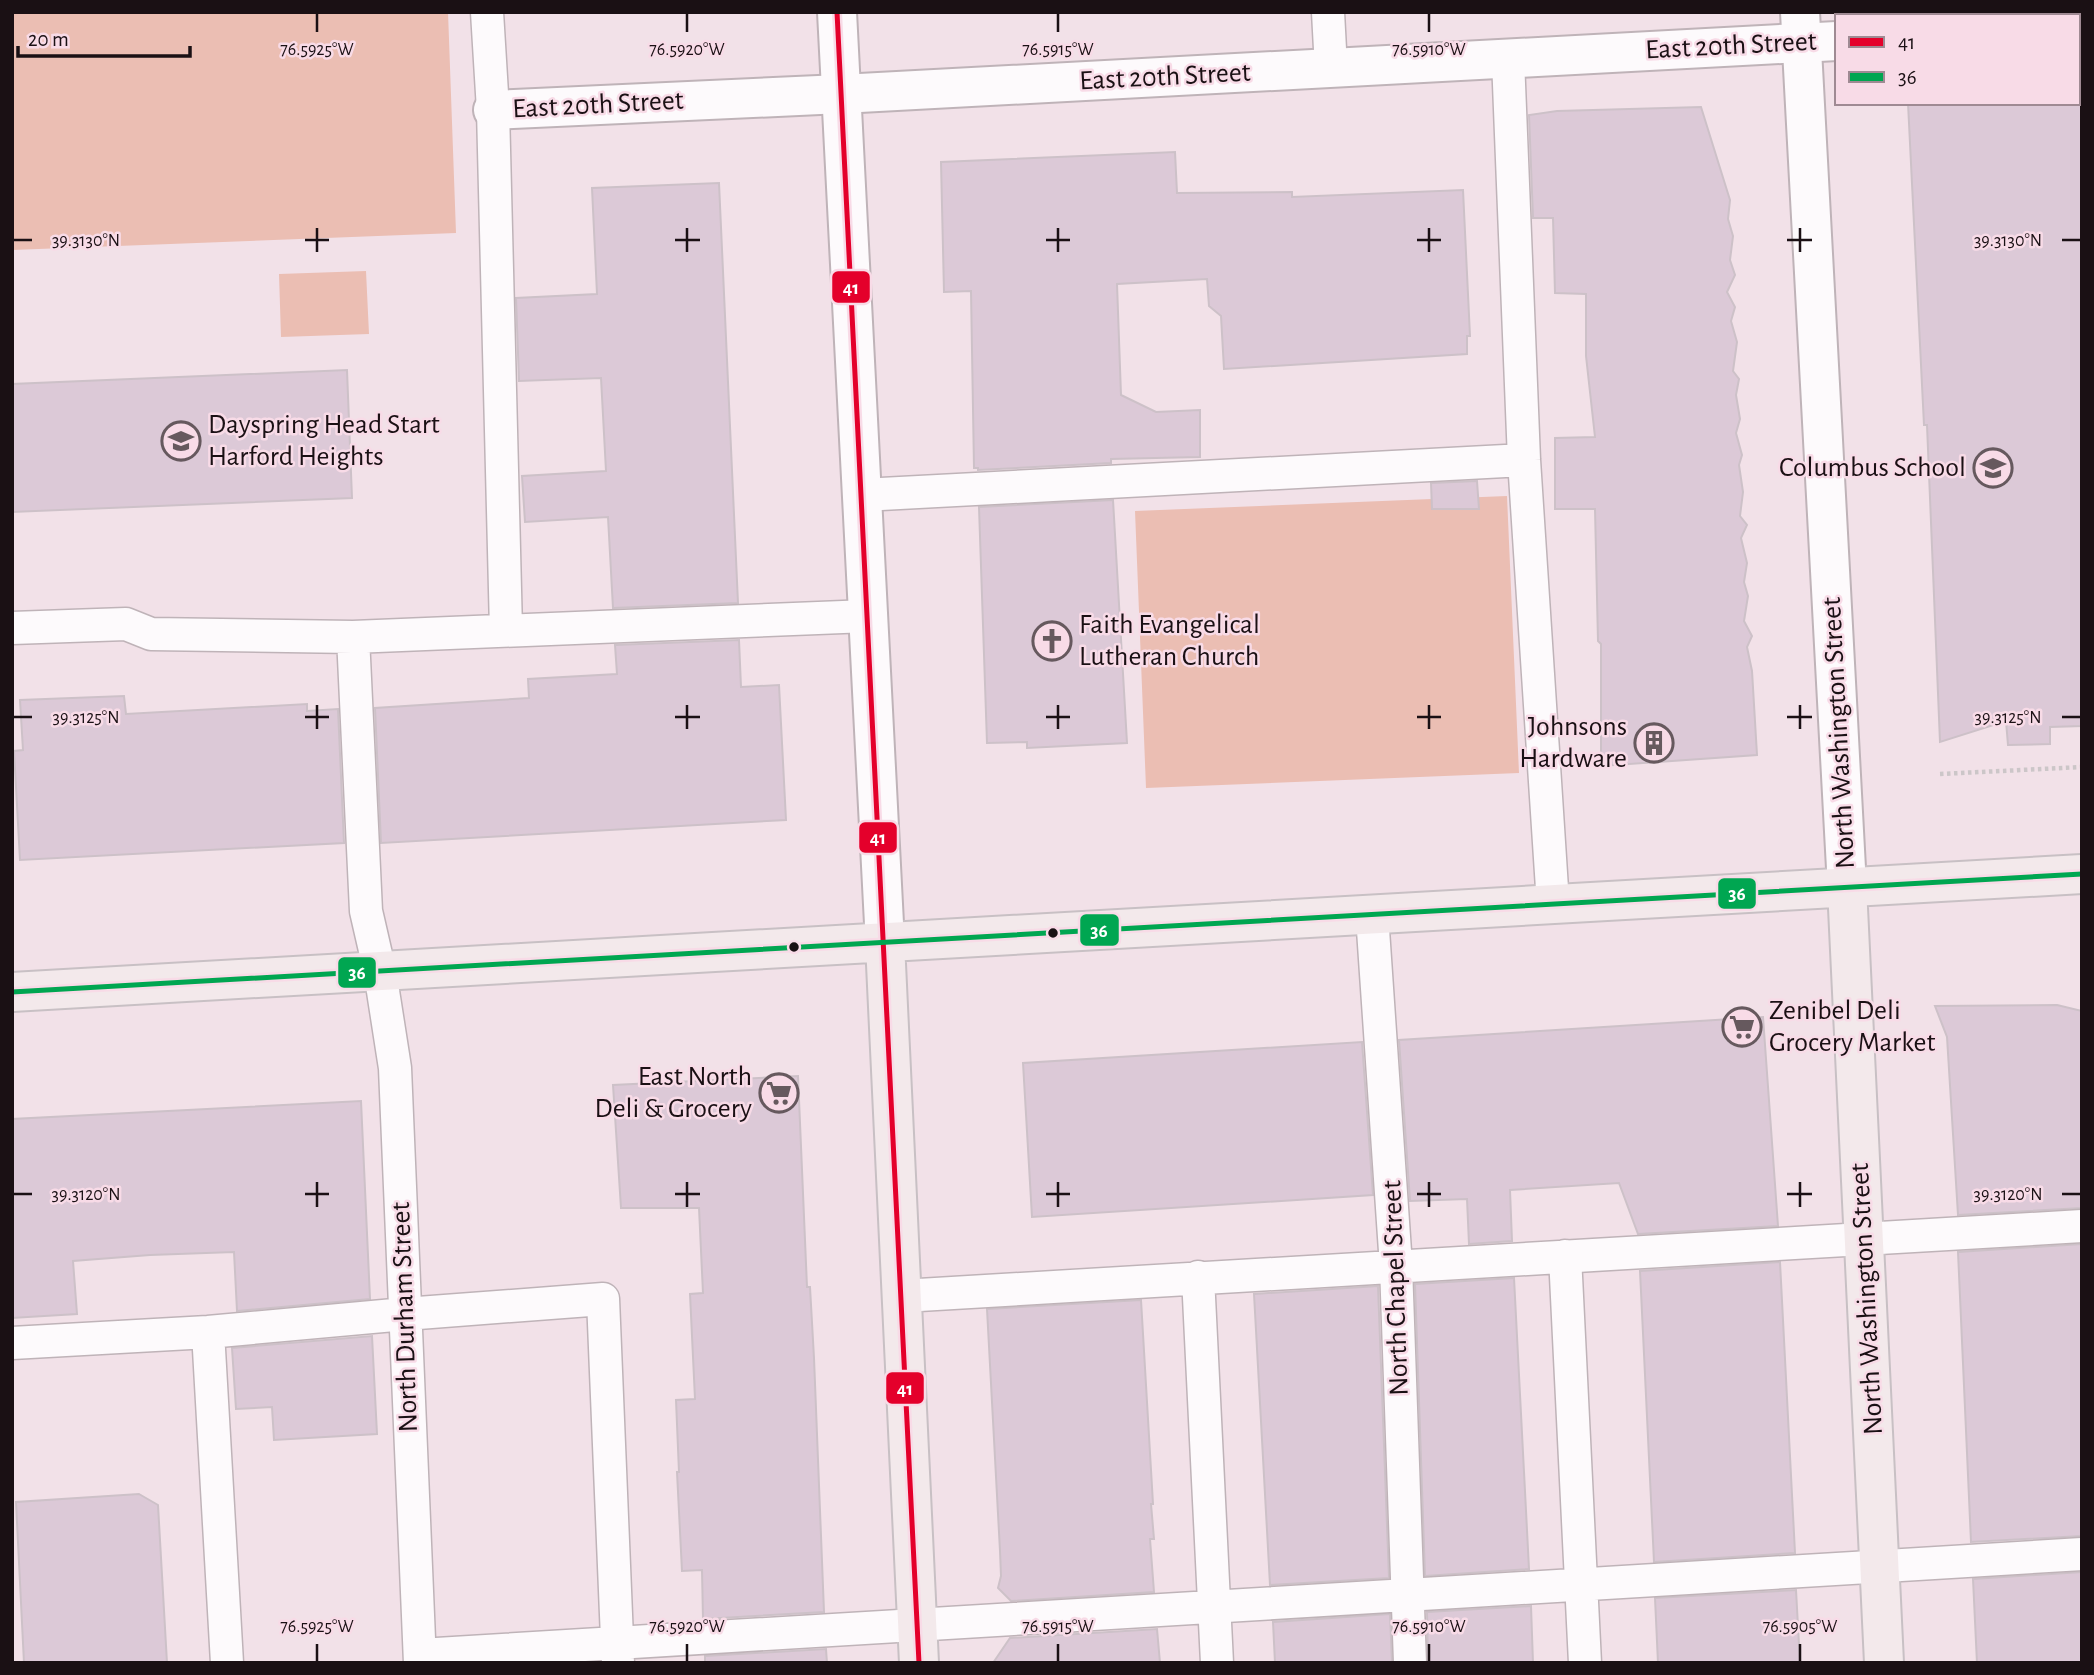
<svg xmlns="http://www.w3.org/2000/svg" width="2094" height="1675" font-family="'Alegreya Sans',sans-serif">
  <style>
    .green { fill: #ebbeb3 }
    .building { fill: #dcc9d7; stroke: #cdc1c8; stroke-width: 2 }
    .lines { fill: none; stroke-linecap: round; stroke-linejoin: round }
    .lane-casing { stroke: #bfb3b8; stroke-width: 35 }
    .street-casing { stroke: #bfb3b8; stroke-width: 42 }
    .secondary-casing { stroke: #bfb3b8; stroke-width: 42 }
    .primary-casing { stroke: #c8c0c4; stroke-width: 42 }
    .path { stroke: #ccc6c8; stroke-width: 4.5; stroke-dasharray: 3.5 3.5; stroke-linecap: butt }
    .lane { stroke: #fdfafc; stroke-width: 32 }
    .street { stroke: #fdfafc; stroke-width: 38 }
    .secondary { stroke: #fdfafc; stroke-width: 38 }
    .primary { stroke: #f3e9eb; stroke-width: 38 }
    .bus-1-casing { stroke: #f8dbe7; stroke-width: 10 }
    .bus-2-casing { stroke: #f8dbe7; stroke-width: 10 }
    .bus-1 { stroke: #e4002b; stroke-width: 5 }
    .bus-2 { stroke: #00a651; stroke-width: 5 }
    .ticks { fill: none; stroke: #1a1014; stroke-width: 2.5 }
    .bus-dot { fill: #1a1014; stroke: #f8dbe7; stroke-width: 2.5 }
    .labels { text-anchor: middle; dominant-baseline: central; stroke-width: 5; stroke-linejoin: round; paint-order: stroke }
    .street-label { font-size: 28px; fill: #1a1014; stroke: #f8dbe7 }
    .poi-label { font-size: 28px; fill: #1a1014; stroke: #f8dbe7; text-anchor: start }
    .ticks-label { font-size: 18px; text-anchor: middle; fill: #1a1014; stroke: #f8dbe7; stroke-width: 5; stroke-linejoin: round; paint-order: stroke }
    .line-badge { stroke: #f8dbe7; stroke-width: 2.5 }
    .badge-label { font-size: 19px; text-anchor: middle; font-weight: bold; fill: #fff }
  </style>
  <rect width="100%" height="100%" fill="#f2e1e8"/>
  <path class="green" d="M12,12H448L456,233L12,250Z
    M366,271L369,334L281,337L279,274Z
    M1507,496L1519,773L1146,788L1135,511Z"/>
  <path class="building" d="M1908,103H2082V726L2050,727V744L2008,745L2006,721L1940,742L1927,425H1924Z
    M1701,107L1730,200L1728,219L1733,236L1730,260L1735,275L1727,292L1735,307L1731,321L1737,342L1733,371L1739,379L1736,395L1740,419L1736,433L1742,455L1739,465L1743,492L1740,516L1747,525L1741,538L1747,563L1744,582L1748,596L1744,621L1752,636L1747,647L1752,671L1757,755L1601,766V644L1598,641L1595,509H1555V438L1595,437L1586,356V294L1555,293L1553,218H1533L1529,115L1557,111Z
    M1175,152L1177,193L1292,192V197L1463,190L1470,336H1467V354L1224,369L1221,316L1209,306L1207,279L1117,284L1121,395L1156,412L1200,410V457L1111,459V463L978,470V468H974L971,291L944,292L941,162Z
    M719,183L738,603L613,608L608,517L525,522L522,476L606,471L601,378L519,381L516,298L597,294L592,188Z
    M347,370L352,498L12,512V384Z
    M1477,481L1479,509H1432L1431,483Z
    M1113,500L1127,743L1027,748V742L987,743L979,507Z
    M739,640L741,687L779,685L786,820L381,843L375,708L529,698L528,679L617,674L615,645Z
    M124,696L126,714L307,704V711L338,709L344,843L20,860L14,751L23,750L20,700Z
    M2057,1005L2082,1011V1208L1958,1215L1947,1037L1935,1006Z
    M1763,1017L1778,1226L1638,1234L1619,1183L1510,1190L1512,1241L1469,1244L1467,1199L1410,1201L1399,1040Z
    M1362,1042L1373,1195L1032,1217L1023,1063Z
    M798,1076L807,1287H810L814,1358L824,1612L703,1619L702,1570L682,1571L677,1472H679L676,1400L695,1399L690,1294L703,1293L699,1208H621L613,1085Z
    M361,1101L370,1299L237,1311L234,1252L150,1255L73,1261L77,1314L12,1318V1119Z
    M2082,1244V1536L1971,1542L1958,1252Z
    M1780,1262L1795,1553L1654,1562L1640,1271Z
    M1514,1278L1529,1569L1425,1576L1415,1284Z
    M1378,1286L1389,1578L1270,1585L1254,1294Z
    M1141,1300L1153,1504H1151L1154,1539H1150L1154,1592L1011,1601L998,1588L1001,1576L1000,1551L987,1309Z
    M372,1336L377,1434L274,1440L272,1407L236,1409L232,1348Z
    M139,1494L158,1505L167,1663H24L16,1502Z
    M2082,1572V1663H1977L1973,1579Z
    M1796,1590L1800,1663H1658L1655,1598Z
    M1531,1606L1533,1663H1428L1427,1612Z
    M1390,1614L1392,1663H1275L1273,1622Z
    M1157,1629L1160,1663H993L1010,1638Z
    M826,1649L827,1663H705V1656Z"/>
  <g class="lines">
    <g class="lane-casing">
      <path id="lane" d="M487,12L493,110L506,630
        M1328,12L1331,68
        M1508,59L1524,460L1553,904
        M862,495L1524,460
        M12,628L126,624L151,634L353,637L868,616
        M353,637L366,911L380,972L395,1068L420,1663
        M1372,915L1396,1266L1410,1663
        M1565,1256L1585,1663
        M1198,1277L1217,1663
        M902,1296L2082,1226
        M208,1332L227,1663
        M12,1343L208,1332L405,1314L603,1299L618,1663
        M420,1655L2082,1554"/>
    </g>
    <g class="street-casing">
      <path id="street" d="M2078,28H2082
        M493,110L841,94L1837,41"/>
    </g>
    <g class="secondary-casing">
      <path id="secondary" d="M837,12L885,943
        M1800,12L1847,887"/>
    </g>
    <g class="primary-casing">
      <path id="primary" d="M1847,887L1884,1663
        M885,943L919,1663
        M12,992L2082,874"/>
    </g>
    <path class="path" d="M1940,774L2082,767"/>
    <use href="#lane" class="lane"/>
    <use href="#street" class="street"/>
    <use href="#secondary" class="secondary"/>
    <use href="#primary" class="primary"/>
    <g class="bus-1-casing">
      <path id="bus-1" d="M837,12L919,1663"/>
    </g>
    <g class="bus-2-casing">
      <path id="bus-2" d="M12,992L2082,874"/>
    </g>
    <use href="#bus-1" class="bus-1"/>
    <use href="#bus-2" class="bus-2"/>
  </g>
  <path class="ticks" d="M317,14V32M687,14V32M1058,14V32M1429,14V32M317,228V252M687,228V252M1058,228V252M1429,228V252M1800,228V252M14,240H32M305,240H329M675,240H700M1046,240H1070M1417,240H1441M1787,240H1812M2062,240H2080M317,705V729M687,705V729M1058,705V729M1429,705V729M1800,705V729M14,717H32M305,717H329M675,717H700M1046,717H1070M1417,717H1441M1787,717H1812M2062,717H2080M317,1182V1207M687,1182V1207M1058,1182V1207M1429,1182V1207M1800,1182V1207M14,1194H32M305,1194H329M675,1194H700M1046,1194H1070M1417,1194H1441M1787,1194H1812M2062,1194H2080M317,1644V1661M687,1644V1661M1058,1644V1661M1429,1644V1661M1800,1644V1661"/>
  <defs>
    <g id="school-ring" transform="scale(2.0125)"><circle r="9.5" fill="#f8dbe7" stroke="#66595e" stroke-width="1.5"/><path d="M0-5L7-2L0 1L-7-2ZM-4 1L0 2.5L4 1V4Q0 6-4 4Z" fill="#66595e"/></g>
    <g id="church-ring" transform="scale(2.0125)"><circle r="9.5" fill="#f8dbe7" stroke="#66595e" stroke-width="1.5"/><path d="M-1.2-6h2.4v3.5h3.3v2.4h-3.3V6h-2.4V-.1h-3.3v-2.4h3.3Z" fill="#66595e"/></g>
    <g id="building-ring" transform="scale(2.0125)"><circle r="9.5" fill="#f8dbe7" stroke="#66595e" stroke-width="1.5"/><path d="M-4-6H4V6H1V3H-1V6H-4ZM-2.5-4.3h1.7v1.8h-1.7ZM.8-4.3h1.7v1.8H.8ZM-2.5-1h1.7V.8h-1.7ZM.8-1h1.7V.8H.8Z" fill="#66595e"/></g>
    <g id="supermarket-ring" transform="scale(2.0125)"><circle r="9.5" fill="#f8dbe7" stroke="#66595e" stroke-width="1.5"/><path d="M-6-5.5h2.5l.6 2H6L4.5 2H-2.5L-4.4-4H-6ZM-1.5 3.2a1.3 1.3 0 1 0 .1 0ZM3 3.2a1.3 1.3 0 1 0 .1 0Z" fill="#66595e"/></g>
  </defs>
  <g fill-rule="evenodd">
    <use href="#school-ring" x="181" y="441"/>
    <use href="#school-ring" x="1993" y="468"/>
    <use href="#church-ring" x="1052" y="641"/>
    <use href="#building-ring" x="1654" y="743"/>
    <use href="#supermarket-ring" x="1742" y="1027"/>
    <use href="#supermarket-ring" x="779" y="1093"/>
  </g>
  <g class="bus-dot">
    <circle cx="1053" cy="933" r="6"/>
    <circle cx="794" cy="947" r="6"/>
  </g>
  <g class="labels">
    <g class="street-label">
      <text transform="translate(1731 46) rotate(-3)">East 20th Street</text>
      <text transform="translate(1165 77) rotate(-3)">East 20th Street</text>
      <text transform="translate(598 105) rotate(-3)">East 20th Street</text>
      <text transform="translate(1839 733) rotate(-93)">North Washington Street</text>
      <text transform="translate(1396 1288) rotate(-92)">North Chapel Street</text>
      <text transform="translate(1867 1299) rotate(-93)">North Washington Street</text>
      <text transform="translate(405 1317) rotate(-92)">North Durham Street</text>
    </g>
    <g class="poi-label">
      <text x="208" y="425">Dayspring Head Start<tspan x="208" dy="32">Harford Heights</tspan></text>
      <text x="1966" y="468" text-anchor="end">Columbus School</text>
      <text x="1079" y="625">Faith Evangelical<tspan x="1079" dy="32">Lutheran Church</tspan></text>
      <text x="1627" y="727" text-anchor="end">Johnsons<tspan x="1627" dy="32">Hardware</tspan></text>
      <text x="1769" y="1011">Zenibel Deli<tspan x="1769" dy="32">Grocery Market</tspan></text>
      <text x="752" y="1077" text-anchor="end">East North<tspan x="752" dy="32">Deli &amp; Grocery</tspan></text>
    </g>
  </g>
  <g class="ticks-label">
    <text x="317" y="55">76.5925°W</text>
    <text x="687" y="55">76.5920°W</text>
    <text x="1058" y="55">76.5915°W</text>
    <text x="1429" y="55">76.5910°W</text>
    <text x="86" y="246">39.3130°N</text>
    <text x="2008" y="246">39.3130°N</text>
    <text x="86" y="723">39.3125°N</text>
    <text x="2008" y="723">39.3125°N</text>
    <text x="86" y="1200">39.3120°N</text>
    <text x="2008" y="1200">39.3120°N</text>
    <text x="317" y="1632">76.5925°W</text>
    <text x="687" y="1632">76.5920°W</text>
    <text x="1058" y="1632">76.5915°W</text>
    <text x="1429" y="1632">76.5910°W</text>
    <text x="1800" y="1632">76.5905°W</text>
  </g>
  <g class="line-badge">
    <rect x="831" y="270" width="40" height="34" rx="7" fill="#e4002b"/>
    <rect x="858" y="821" width="40" height="33" rx="7" fill="#e4002b"/>
    <rect x="1717" y="877" width="40" height="33" rx="7" fill="#00a651"/>
    <rect x="1079" y="913" width="41" height="34" rx="7" fill="#00a651"/>
    <rect x="337" y="956" width="40" height="33" rx="7" fill="#00a651"/>
    <rect x="885" y="1371" width="40" height="34" rx="7" fill="#e4002b"/>
  </g>
  <g class="badge-label">
    <text x="851" y="294">41</text>
    <text x="878" y="844">41</text>
    <text x="1737" y="900">36</text>
    <text x="1099" y="937">36</text>
    <text x="357" y="979">36</text>
    <text x="905" y="1395">41</text>
  </g>
  <rect width="2094" height="1675" fill="none" stroke="#1a1014" stroke-width="28"/>
  <rect x="1835" y="14" width="245" height="91" fill="#f8dbe7" stroke="#9f8a93" stroke-width="2"/>
  <rect x="1849" y="37" width="35" height="10" fill="#e4002b" stroke="#9f8a93" stroke-width="2"/>
  <text x="1898" y="49" font-size="21" fill="#1a1014">41</text>
  <rect x="1849" y="72" width="35" height="10" fill="#00a651" stroke="#9f8a93" stroke-width="2"/>
  <text x="1898" y="84" font-size="21" fill="#1a1014">36</text>
  <path d="M18 46v10h172v-10" fill="none" stroke="#1a1014" stroke-width="3.5"/>
  <text x="28" y="46" font-size="21" fill="#1a1014" stroke="#f8dbe7" stroke-width="5" paint-order="stroke">20 m</text>
</svg>
